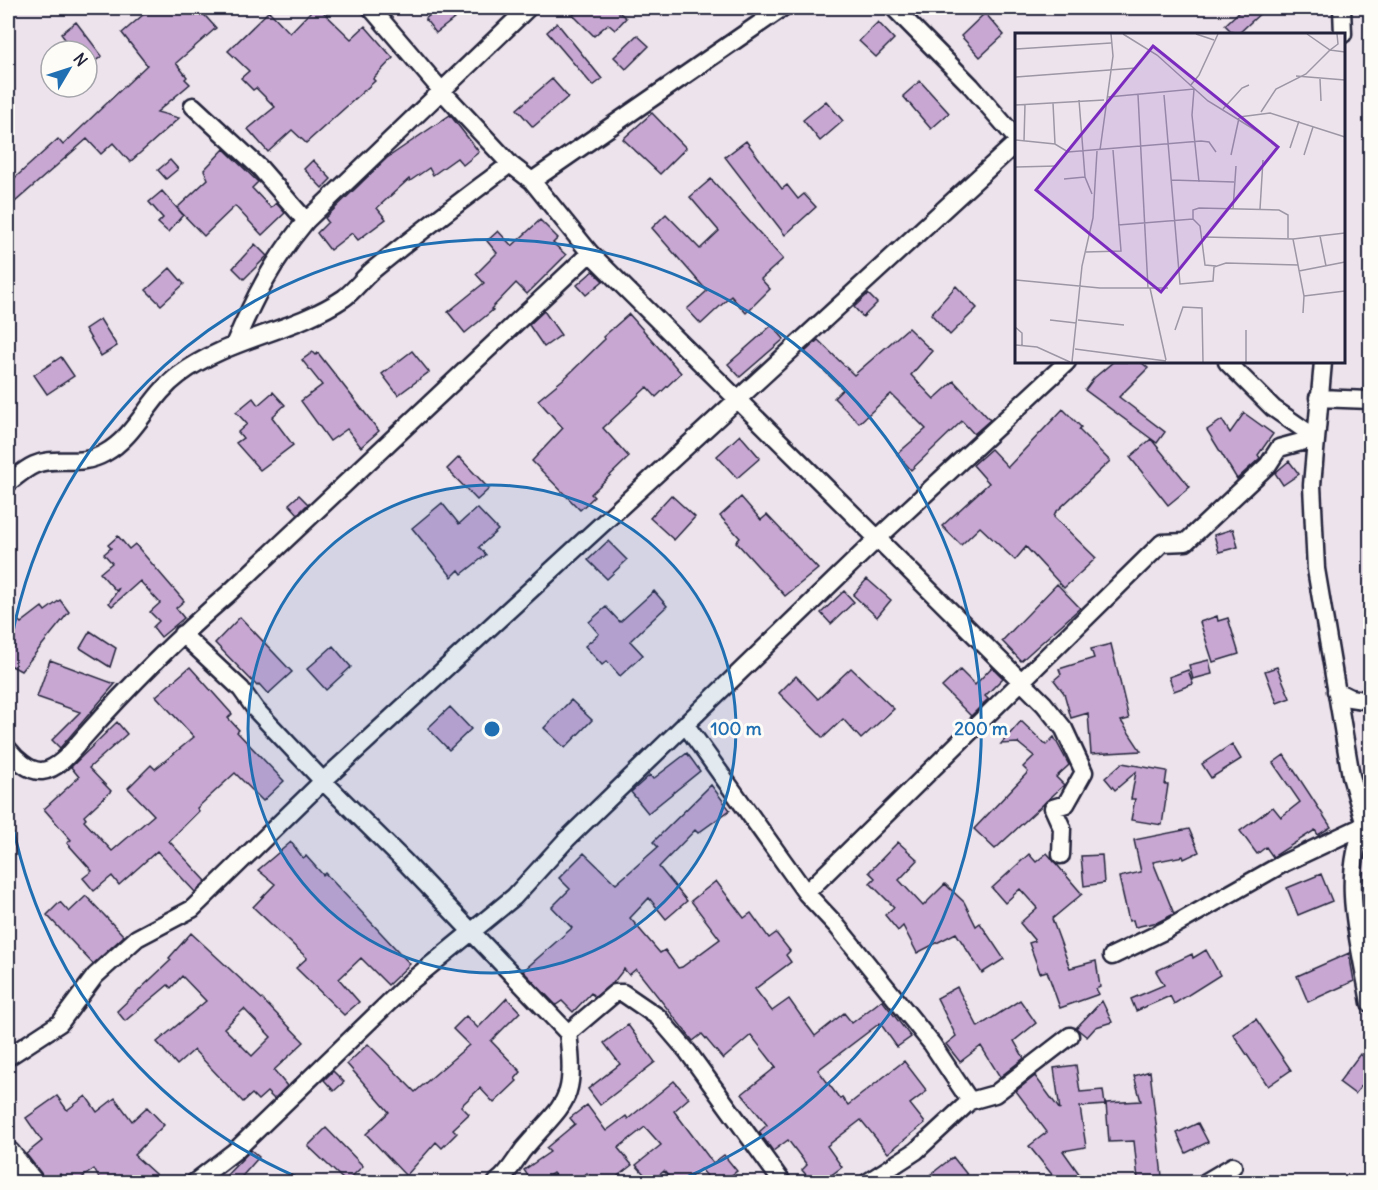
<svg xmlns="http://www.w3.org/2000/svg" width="1378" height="1190" font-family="Delius,sans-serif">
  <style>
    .building { fill: #c8a8d3; stroke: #22223b; stroke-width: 1.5; fill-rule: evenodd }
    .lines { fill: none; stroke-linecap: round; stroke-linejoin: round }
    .street-casing { stroke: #22223b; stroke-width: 21 }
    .secondary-casing { stroke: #22223b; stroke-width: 28 }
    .street { stroke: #fdfcf7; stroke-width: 16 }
    .secondary { stroke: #fdfcf7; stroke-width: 24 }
    .ring { fill: none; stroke: #1f6fb2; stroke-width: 3 }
    .inset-road { fill: none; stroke: #9c96a5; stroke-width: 1.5 }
    .view { fill: #7b2cbf; fill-opacity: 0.15; stroke: #7b2cbf; stroke-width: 3 }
    .inset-edge { fill: none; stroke: #22223b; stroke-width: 3 }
    .centre { fill: #1f6fb2; stroke: #fdfcf7; stroke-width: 3 }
    .ring-label { font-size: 18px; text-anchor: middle; font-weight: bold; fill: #1f6fb2; stroke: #fdfcf7; stroke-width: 6; stroke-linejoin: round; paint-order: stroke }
  </style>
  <rect width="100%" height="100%" fill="#ede3ec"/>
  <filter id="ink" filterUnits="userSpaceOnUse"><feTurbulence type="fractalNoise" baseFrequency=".0167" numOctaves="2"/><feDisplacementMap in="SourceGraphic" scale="12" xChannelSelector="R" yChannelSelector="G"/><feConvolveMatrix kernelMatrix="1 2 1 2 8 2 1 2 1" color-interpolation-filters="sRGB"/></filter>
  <g filter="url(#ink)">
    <path class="building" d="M151,8H198L216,28L176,63L187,77L185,79L190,84L157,112L179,118L130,162L113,143L101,154L87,139L8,208V184L58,139L63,145L147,65L122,33Z
      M314,8H319L351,39L365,26L393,58L373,79L375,81L306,143L292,130L268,152L248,129L275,107L256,88L253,90L241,78L249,71L228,51L269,11L290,33Z
      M439,8H468L436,33L425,19Z
      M580,8H614L626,18L615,30L608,24L594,36L573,15Z
      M1243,8H1266L1238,34H1234L1225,25Z
      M985,13L1004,35L980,57L961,36Z
      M76,22L102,56L87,67V51H74L61,34Z
      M878,22L894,39L876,57L859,41Z
      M557,23L602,79L593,86L547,32Z
      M637,35L649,46L626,69L614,57Z
      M552,79L568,97L533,127L517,109Z
      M920,81L949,113L931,129L903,96Z
      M826,101L843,121L820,141L803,120Z
      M652,113L686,148L660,174L623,139Z
      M450,115L479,152L463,165L457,158L433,175L429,168L410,181L409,179L377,208L386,219L358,240L352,233L330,250L317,233L328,222L325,218L387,158Z
      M746,141L782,189L787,185L798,199L804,194L816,207L785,235L725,157Z
      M224,149L258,182L252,188L271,208L276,203L285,213L262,235L235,206L204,236L177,208L208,179L204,170Z
      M170,160L178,169L166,179L158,170Z
      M313,160L331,179L322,188L304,169Z
      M711,179L783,259L761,279L770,289L746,313L731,296L701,324L687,309L707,291L652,228L666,214L700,249L719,231L690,197Z
      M162,191L183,215L168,232L158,223L163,218L149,202Z
      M540,220L558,238L553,243L566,255L527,294L516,283L491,309L493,310L465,333L448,312L484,283L476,274L497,253L487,241L498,231L512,246Z
      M255,244L267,256L244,279L233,268Z
      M170,268L184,284L161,305L146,290Z
      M593,271L603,281L586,295L577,285Z
      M956,286L977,308L950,335L931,314Z
      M868,294L877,303L863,317L854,307Z
      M544,311L561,335L544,347L529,325Z
      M629,314L681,373L656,397L647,387L603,428L629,457L591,494L594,497L580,510L532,461L563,428L538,400L567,376L605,339L603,337Z
      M100,319L117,346L101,356L85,329Z
      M772,325L784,339L740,377L728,364Z
      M908,328L932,351L911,375L934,399L954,381L990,420L974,434L962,421L911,470L897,454L926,429L891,394L859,423L834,398L843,389L805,352L818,340L854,375Z
      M412,351L429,372L398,395L382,374Z
      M313,352L316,355L318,353L379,431L361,447L347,429L330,441L301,401L322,385L302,360Z
      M61,357L74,376L47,394L34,375Z
      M1113,362H1141L1148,368L1119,397L1165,432L1157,443L1085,390L1094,378Z
      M273,392L285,405L272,417L293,445L260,470L236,443L243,438L238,432L247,424L236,412L253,398L258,405Z
      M1063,409L1081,427L1079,430L1110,461L1055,513L1054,517L1096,558L1064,588L1026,547L1015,560L980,527L961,545L942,526L989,483L973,465L991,449L1008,467Z
      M1244,413L1273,434L1258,455L1260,458L1237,479L1207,430L1222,420L1230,433Z
      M740,435L760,458L737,478L717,456Z
      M1151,439L1190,487L1168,505L1130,457Z
      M459,457L489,489L477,500L447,469Z
      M1289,461L1299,474L1283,485L1275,473Z
      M299,495L308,504L298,514L289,504Z
      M671,495L695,517L674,540L650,518Z
      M741,497L761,520L767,515L818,569L785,596L736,542L740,538L720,516Z
      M442,503L459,524L477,508L498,530L479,547L486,555L462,574L459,570L452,577L412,528Z
      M1233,529L1238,547L1219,552L1214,535Z
      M118,536L129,549L135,544L184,601L176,608L184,618L161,637L153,627L159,621L150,612L160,603L140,581L112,606L109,603L119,588L116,591L100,573L112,563L104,554L111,548L108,545Z
      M608,541L627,560L607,579L588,560Z
      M867,579L891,600L877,617L853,595Z
      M1057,584L1080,608L1021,661L1002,641Z
      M654,591L667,606L630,641L643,655L620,676L607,661L602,665L585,646L599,634L589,622L606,607L620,622Z
      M844,591L854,602L831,624L821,613Z
      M60,600L69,612L21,671L8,664V611L21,623L42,607L45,611Z
      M1217,616L1218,621L1228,618L1239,654L1213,662L1200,622Z
      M240,617L292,672L268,694L259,684L257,686L215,643Z
      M90,631L116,648L110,667L80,648Z
      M1111,644L1129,719L1121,721L1141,751L1091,754L1088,713L1071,718L1064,693L1054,680L1061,674L1059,669L1094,658L1091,649Z
      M333,646L351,667L326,690L307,669Z
      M50,660L115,684L60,748L52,740L80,712L37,697Z
      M1209,660L1212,674L1193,679L1189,665Z
      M190,667L232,714L228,718L239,730L237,732L284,781L263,801L235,773L197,808L199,811L169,841L206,881L195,892L157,851L119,885L112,876L94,891L83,878L92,871L67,843L71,840L44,809L79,777L71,767L117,722L127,734L89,768L111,791L84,816L86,819L84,821L112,851L154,815L128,788L151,765L155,769L194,737L156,696Z
      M992,667L1003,678L985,696L988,699L971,716L942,687L960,670L975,685Z
      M1277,667L1290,698L1277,703L1265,671Z
      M851,668L894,709L861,739L843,719L823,738L779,693L796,676L818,699Z
      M1188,670L1193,684L1174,691L1169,677Z
      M571,700L592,720L565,748L544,728Z
      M450,707L471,729L449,750L428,728Z
      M1021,721L1046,745L1054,737L1069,765L1056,777L1064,785L995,849L974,829L1028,772L1023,767L1034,756L1018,743L1001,744Z
      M1232,744L1241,759L1211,778L1202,764Z
      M687,753L700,771L648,813L631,792L650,775L653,779Z
      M1284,755L1331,827L1318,835L1315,830L1273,857L1266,847L1257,854L1240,831L1273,807L1281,817L1300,802L1273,763Z
      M1122,763L1167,771L1165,785H1168L1162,825L1131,820L1135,799H1131L1136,772L1115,790L1105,778Z
      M711,785L730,810L698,833L695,830L659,867L687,901L666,919L649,898L630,918L660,953L665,950L678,968L682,967L720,939L691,901L716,881L744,918L751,913L769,938L776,933L790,951L786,955L791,962L755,989L772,1011L789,999L815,1036L844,1013L852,1023L882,1000L911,1037L897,1047L880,1023L818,1070L840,1099L842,1097L848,1105L904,1061L927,1091L910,1104L925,1123L888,1153L861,1120L827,1146L842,1167L822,1182H812L802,1170L807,1165L788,1140L773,1151L759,1132L767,1125L742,1094L776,1067L751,1035L723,1059L702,1034L693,1041L636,969L629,975L624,969L613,983L595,997L591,993L573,1012L562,1001L556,1005L523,971L572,928L552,907L570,889L559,878L584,853L616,884L658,847L653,842Z
      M1189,829L1199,852L1184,859L1183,856L1153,862L1174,914L1158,922L1135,927L1133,920L1129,921L1119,877L1141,872L1134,840Z
      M291,842L303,858L306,856L323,875L325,873L410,964L388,985L361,958L339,979L359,1002L344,1015L296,968L307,958L253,907L275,884L258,870Z
      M898,842L918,860L899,880L923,906L945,884L964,902L976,926L980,923L1004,959L982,973L956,933L917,953L903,926L898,931L885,915L894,907L870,883L875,878L869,872Z
      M1047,853L1082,894L1052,919L1070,968L1096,961L1100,987L1096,989L1099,994L1060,1008L1047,971L1040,973L1029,943L1035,941L1020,923L1037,908L1020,889L1005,903L992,888L1029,854L1036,862Z
      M1102,855L1104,883L1084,886L1081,856Z
      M1321,874L1332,901L1298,915L1287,888Z
      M86,896L124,936L93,964L47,915L60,902L69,912Z
      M191,933L262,999L304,1042L274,1070L287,1086L274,1099L267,1092L258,1100L252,1094L243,1102L194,1050L177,1065L157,1042L206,1001L182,976L171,988L168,985L125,1021L117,1011L171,960L169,958ZM244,1009L271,1037L252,1056L224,1028Z
      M1206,950L1220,975L1174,1004L1170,996L1136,1011L1131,999L1164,985L1156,971L1192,954L1193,958Z
      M1349,953L1354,981L1308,1002L1297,976Z
      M957,987L978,1027L1020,1000L1036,1023L1014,1041L1024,1058L1000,1077L981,1046L960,1062L946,1044L956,1036L937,998Z
      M507,998L520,1012L491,1041L521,1072L515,1079L517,1081L494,1103L480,1088L461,1106L469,1114L453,1129L457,1133L442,1148L436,1142L406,1176L366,1134L389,1112L347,1064L368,1044L415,1092L469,1045L453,1029L466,1016L478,1028Z
      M1102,1001L1112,1022L1096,1027L1087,1037L1076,1028Z
      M1256,1019L1291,1070L1268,1086L1233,1034Z
      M628,1025L655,1062L600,1105L588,1089L620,1064L604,1043Z
      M1360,1054L1371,1062V1074L1355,1094L1339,1082Z
      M1076,1065L1080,1092L1103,1090L1105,1105L1080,1107L1086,1147L1063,1151L1085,1182H1058L1029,1146L1047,1132L1016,1091L1035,1076L1060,1110L1054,1068Z
      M333,1071L344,1082L334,1091L324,1080Z
      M1150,1071L1162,1176L1138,1179L1134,1141L1109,1142L1106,1103L1141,1101L1134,1076Z
      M674,1081L689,1098L674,1111L713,1163L724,1155L737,1171L722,1182H712L701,1169L684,1182H673L664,1171L651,1182L636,1165L661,1145L645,1127L618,1148L632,1165L610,1182H595L587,1173L574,1182H560L553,1173L540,1182H532L524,1170L550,1152L546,1148L575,1124L570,1118L587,1105L606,1131L626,1116L628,1119Z
      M57,1096L67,1110L86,1096L97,1112L115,1098L132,1121L147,1107L164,1125L134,1155L164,1182H101L94,1169L76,1182H66L60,1174L49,1182H44L41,1173L26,1154L42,1141L26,1118Z
      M1198,1123L1208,1142L1186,1153L1177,1133Z
      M326,1128L363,1166L346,1182L308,1146Z
      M251,1150L259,1157L237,1182H220Z
      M953,1157L973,1182H921Z"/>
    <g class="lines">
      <g class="street-casing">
        <path id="street" d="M371,8L441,90L510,164L532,181L590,253L1044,704L1064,729L1084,772L1066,804L1053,808L1062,828L1061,855
          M894,8L971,86L1016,138
          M1342,8L1343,34
          M193,106L260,168L306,221
          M532,181L782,8
          M234,345C254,298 273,260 306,221L528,8
          M1227,362L1273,408L1316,438
          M1323,362L1312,485L1316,569L1351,776L1365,825L1370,829
          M1318,398L1370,400
          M8,483C16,477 25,469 34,465C56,455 79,468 105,453C137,435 149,397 179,375C228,338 294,332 344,298C355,290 363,278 373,270C418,233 464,199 510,164
          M182,634L241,689L256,710L323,781L405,862L568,1033C577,1104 565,1100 523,1150C514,1162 509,1173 497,1182
          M1336,691L1350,698L1370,701
          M685,724L806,893L836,925L932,1044L970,1101
          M8,749C15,758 29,772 42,771C60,769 73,749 84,737C129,686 177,638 228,594L590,253
          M1365,825C1339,879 1361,947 1370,1003
          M806,893L1162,543L1186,542L1268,465L1279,448L1316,438
          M1112,956L1166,930L1284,863L1365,825
          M568,1033L615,993H623L658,1017L688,1052L782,1182
          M8,1057L60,1023L95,976L137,938L192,909L323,781L1016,143
          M195,1182L235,1151L410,982L514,897L567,839L879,537L1067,362
          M868,1182L916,1151L970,1101L995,1094L1070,1036
          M1206,1182L1233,1166"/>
      </g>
      <g class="secondary-casing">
        <path id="secondary" d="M8,1154L30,1182"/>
      </g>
      <use href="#street" class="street"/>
      <use href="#secondary" class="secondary"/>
    </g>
  </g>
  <circle cx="492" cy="729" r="244" fill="#1f6fb2" fill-opacity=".12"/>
  <g class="ring">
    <circle cx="492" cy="729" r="244"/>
    <path d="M309 1182A489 489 0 0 1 8 797M8 661A489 489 0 1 1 675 1182"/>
  </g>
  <g transform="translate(1015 33)">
    <rect width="330" height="330" fill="#ede3ec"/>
    <path class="inset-road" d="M108,1L142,22L193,68L245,100M181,1L199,7M292,1L315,17L323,11L322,1M0,16L96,10M281,43L330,47M0,44L121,35M305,46L306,68M175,53L184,42L203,1M123,62L133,255M149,62L165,251L198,248L199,234L211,230L283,232M93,64L179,56L177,82L184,149M64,67L70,144L77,161M38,70L40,111M0,72L89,67M208,76L227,55L234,52M246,79L261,56L291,41L315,17L330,19M224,84L255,80L330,104M0,107L40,111L53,119L186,108L194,109L201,119M9,108L10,71M275,115L284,88M85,117L98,23L96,1M216,122L224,85M289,122L298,94M0,134L42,133M49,146L70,144M156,147L219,149M218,176L221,133M245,176L248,127M178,186V177L184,175L264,177L273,182V205M103,192L178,186L185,193L190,232L201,233M305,203L311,233M188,204L278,206L289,263L288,280M278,206L330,200M71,219L106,218L98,117M284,238L330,229M0,247L85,255H153M135,255L151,327M289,263L330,258M35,287L61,290M63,287L109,292M0,294L7,300V312M160,297L168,274L187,275L188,329M231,297V329M0,312L22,314L55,329M60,316L151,328M57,329L67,233L78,185L82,118"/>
    <path class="view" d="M138,13L263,114L146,259L21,157Z"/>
    <rect width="330" height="330" class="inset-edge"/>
  </g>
  <circle cx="492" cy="729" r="9" class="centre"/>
  <g class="ring-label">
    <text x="736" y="735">100 m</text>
    <text x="981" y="735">200 m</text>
  </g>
  <rect width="1378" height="1190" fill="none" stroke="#fdfcf7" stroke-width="30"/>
  <rect x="15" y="15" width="1348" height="1160" fill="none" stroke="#22223b" stroke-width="2" filter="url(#ink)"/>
  <g transform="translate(69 69) rotate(51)"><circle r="28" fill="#fdfcf7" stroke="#a5a5ac" stroke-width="1.5"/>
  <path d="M0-4.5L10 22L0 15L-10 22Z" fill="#1f6fb2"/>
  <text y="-9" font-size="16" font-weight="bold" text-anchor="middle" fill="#22223b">N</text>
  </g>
</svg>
